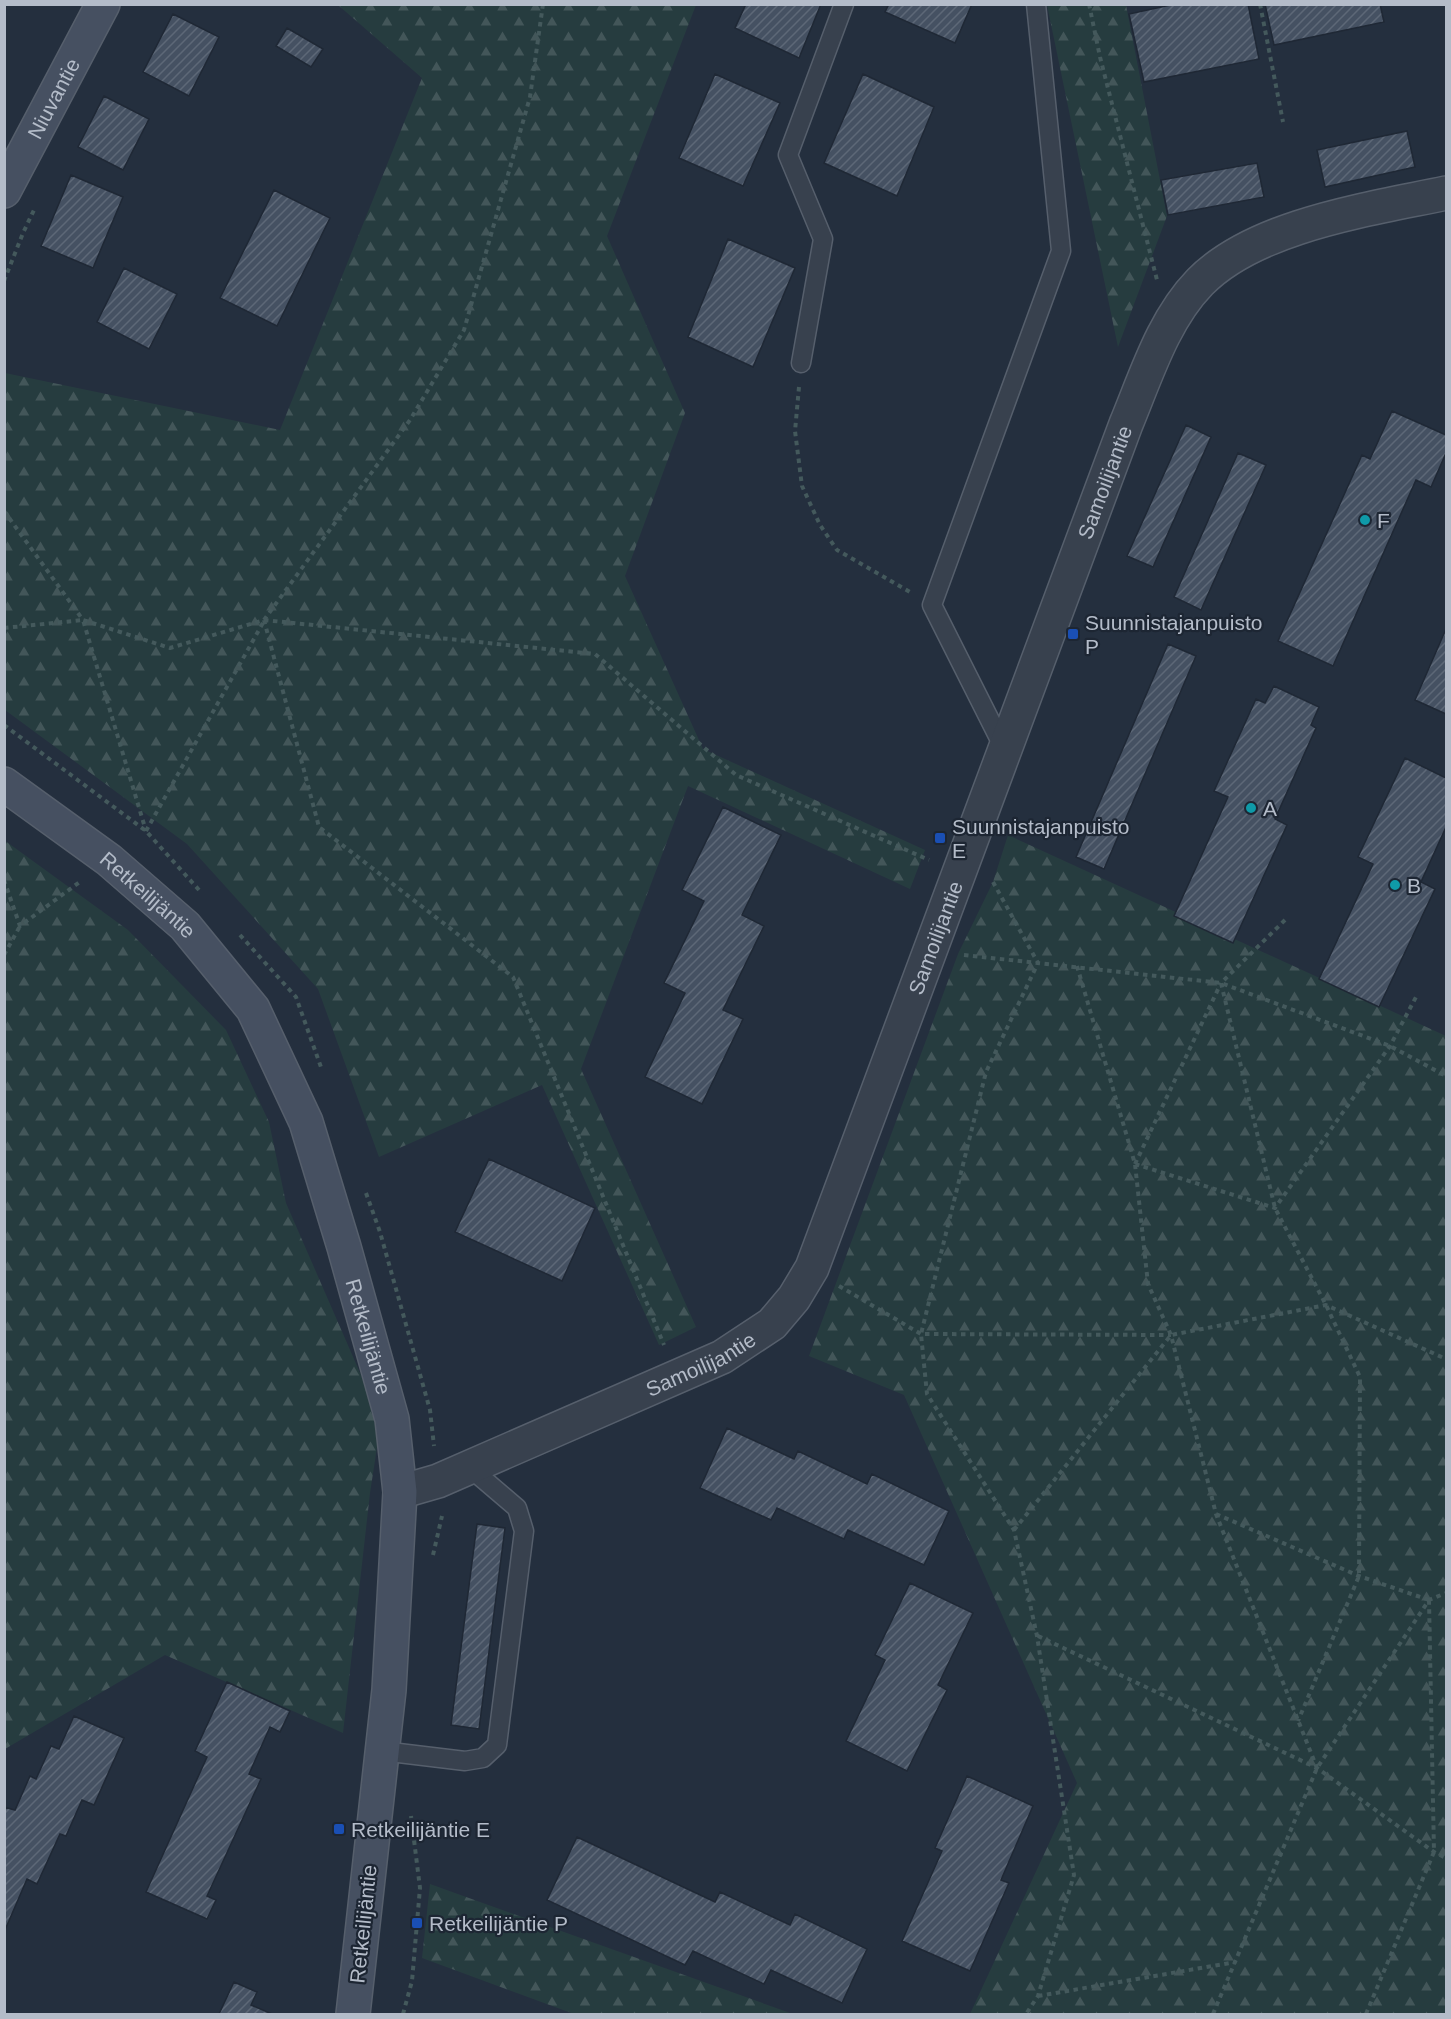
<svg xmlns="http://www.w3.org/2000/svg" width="1451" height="2019" font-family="Helvetica,sans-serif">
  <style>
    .forest { fill: url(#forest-firs) }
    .building { fill: url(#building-hatch); stroke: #1f2835; stroke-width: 1.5 }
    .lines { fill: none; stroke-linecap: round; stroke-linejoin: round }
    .lane-casing { stroke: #565f6c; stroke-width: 21 }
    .street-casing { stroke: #565f6c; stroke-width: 36 }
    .secondary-casing { stroke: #565f6c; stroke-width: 36 }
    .path { stroke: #44595c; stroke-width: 4; stroke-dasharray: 4.5 4.5; stroke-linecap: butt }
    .lane { stroke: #38414e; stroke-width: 18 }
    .street { stroke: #38414e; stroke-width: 33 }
    .secondary { stroke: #465061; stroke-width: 33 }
    .culture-dot { fill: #0f9aa8; stroke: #1d2633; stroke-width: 2 }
    .transit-dot { fill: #1a4fb4; stroke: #1d2633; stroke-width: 2 }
    .labels { text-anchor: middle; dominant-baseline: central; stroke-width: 4.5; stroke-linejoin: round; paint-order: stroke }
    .street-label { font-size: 21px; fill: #b4bcc9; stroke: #1d2633 }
    .poi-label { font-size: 21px; fill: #b4bcc9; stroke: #1d2633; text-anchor: start }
  </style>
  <defs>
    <pattern id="forest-firs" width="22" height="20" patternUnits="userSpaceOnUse" patternTransform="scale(1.5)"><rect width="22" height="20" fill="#263c3f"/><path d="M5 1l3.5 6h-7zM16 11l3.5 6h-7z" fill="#435659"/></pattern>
    <pattern id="building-hatch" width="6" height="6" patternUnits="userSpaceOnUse" patternTransform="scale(1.5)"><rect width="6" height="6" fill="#455162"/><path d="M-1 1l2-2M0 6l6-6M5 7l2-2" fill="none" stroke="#5d6877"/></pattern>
  </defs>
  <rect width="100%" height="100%" fill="#242f3e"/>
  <path class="forest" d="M338,5H696L607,236L685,413L625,576L703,749L925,850L910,889L688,786L581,1069L696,1327L659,1345L542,1085L379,1157L318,989L187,844L5,710V373L280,430L422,78Z
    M1047,5H1126L1167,216L1118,347Z
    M1008,835L1446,1036V2014H970L1077,1783L904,1395L809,1356L958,954L993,882Z
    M4,840L128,930L226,1030L269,1122L286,1203L381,1421L370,1493L343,1733L165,1655L5,1749Z
    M430,1884L793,2014H574L422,1958Z"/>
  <path class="building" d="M746,4H821L799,58L735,28Z
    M889,4H972L955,43L885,12Z
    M1175,4H1248L1259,59L1144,82L1129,14Z
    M1265,4H1380L1384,22L1274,45Z
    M173,14L219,37L189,96L143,72Z
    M287,28L323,49L311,67L276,46Z
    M715,74L780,103L743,186L679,158Z
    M863,74L934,107L897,196L824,163Z
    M104,96L149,119L123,170L78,147Z
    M1407,131L1415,167L1325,187L1317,150Z
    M1257,163L1264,197L1168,215L1161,180Z
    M71,175L123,197L93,268L41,246Z
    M274,190L330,218L277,326L220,298Z
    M728,239L795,268L753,367L688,337Z
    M124,268L177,294L149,349L97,322Z
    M1392,411L1446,435V453L1431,487L1416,480L1333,666L1278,641L1362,455L1370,459Z
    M1186,425L1211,437L1153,567L1127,556Z
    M1238,453L1266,465L1201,610L1174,597Z
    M1446,629V714L1415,700Z
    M1168,644L1196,656L1104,869L1076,857Z
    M1274,686L1319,707L1311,725L1316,728L1275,819L1287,825L1233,943L1174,916L1228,797L1214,791L1256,699L1265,703Z
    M1405,758L1446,778V827L1421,882L1435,889L1379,1007L1319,979L1373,864L1358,857Z
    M723,807L781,835L742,915L764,926L723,1010L743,1019L702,1104L645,1077L685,993L664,983L704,901L682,890Z
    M489,1159L595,1208L562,1281L455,1232Z
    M727,1428L794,1459L798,1451L867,1484L872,1474L949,1511L924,1565L848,1530L844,1539L777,1508L771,1520L700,1488Z
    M477,1524L505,1528L479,1729L451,1725Z
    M910,1583L973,1613L938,1685L947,1690L907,1771L846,1741L885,1660L875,1655Z
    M227,1682L290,1711L280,1732L270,1727L249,1774L261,1779L207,1896L216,1900L207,1919L146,1892L207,1757L195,1751Z
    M74,1716L124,1738L94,1805L82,1800L66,1836L60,1834L37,1884L27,1879L5,1930L4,1807L15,1810L30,1776L36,1779L51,1746L59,1749Z
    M967,1776L1033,1806L1001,1880L1009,1883L970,1971L902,1941L942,1851L935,1848Z
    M577,1837L715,1902L720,1892L790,1925L795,1914L867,1949L842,2003L771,1970L764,1984L693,1951L685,1965L547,1900Z
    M234,1982L257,1992L251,2005L272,2014H219Z"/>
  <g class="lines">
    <g class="lane-casing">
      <path id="lane" d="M801,363L823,239L788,155L844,4
        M1005,750L932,605L1061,251L1036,4
        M382,1751L465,1761L483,1758L497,1745L524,1531L517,1508L469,1467"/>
    </g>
    <g class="street-casing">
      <g id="street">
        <path id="s1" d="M400,1492L438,1481L722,1357L772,1324L794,1298L812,1268L1126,424C1146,376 1163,320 1200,282C1256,225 1371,209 1446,193"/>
      </g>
    </g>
    <g class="secondary-casing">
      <g id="secondary">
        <path id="s2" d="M4,191L103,4"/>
        <path id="s3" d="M4,784L109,860L185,926L253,1009L306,1122L344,1247L392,1419L400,1492L389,1690L353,2014"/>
      </g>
    </g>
    <path class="path" d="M1089,4L1100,57L1157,280
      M1260,4L1283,122
      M4,281L23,233L34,210
      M799,387L795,431L802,486L820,525L837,550L910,592
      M4,511L83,620L170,648L264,620L410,420L464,330L530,97L543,4
      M264,620L319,827L513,977L664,1345
      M264,620L595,654L736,775L929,860
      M4,628L83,620L146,831
      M4,725L146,831L199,890
      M146,831L264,621
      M4,880L20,926L81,881
      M993,882L1038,963L986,1072L921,1334L927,1394L1014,1530L1037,1636L1074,1875L1038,1996L1026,2014
      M1285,920L1221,983L1275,1208L1326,1305L1360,1377L1359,1576L1298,1721
      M240,935L296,997L322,1070
      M4,955L20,926
      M964,955L1221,983L1390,1046L1446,1076
      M1077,966L1135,1164L1148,1284L1171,1335L1216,1514L1317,1768
      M1135,1164L1275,1208L1390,1046L1416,997
      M1135,1164L1221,983
      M366,1193L380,1232L430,1410L434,1446
      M839,1286L921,1334L1171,1335
      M1216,1514L1359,1576L1429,1600
      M1014,1530L1171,1335L1326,1305L1446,1359
      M433,1555L442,1516
      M1038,1636L1317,1768L1434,1852L1446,1858
      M1038,1996L1236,1962
      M403,2014L412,1981L420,1888L411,1816
      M1213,2014L1317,1768L1429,1600L1446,1593
      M1366,2014L1434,1852L1429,1600"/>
    <use href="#lane" class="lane"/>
    <use href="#street" class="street"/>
    <use href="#secondary" class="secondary"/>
  </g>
  <g class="culture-dot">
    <circle cx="1365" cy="520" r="6"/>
    <circle cx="1251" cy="808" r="6"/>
    <circle cx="1395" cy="885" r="6"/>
  </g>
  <g class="transit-dot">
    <rect x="1067" y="628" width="12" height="12" rx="3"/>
    <rect x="934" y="832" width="12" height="12" rx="3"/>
    <rect x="333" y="1823" width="12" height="12" rx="3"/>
    <rect x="411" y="1917" width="12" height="12" rx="3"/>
  </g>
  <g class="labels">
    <g class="street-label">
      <text stroke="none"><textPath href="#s2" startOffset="105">Niuvantie</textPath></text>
      <text stroke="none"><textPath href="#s1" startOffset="1317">Samoilijantie</textPath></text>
      <text stroke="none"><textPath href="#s3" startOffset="182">Retkeilijäntie</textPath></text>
      <text stroke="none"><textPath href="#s1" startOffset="831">Samoilijantie</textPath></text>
      <text stroke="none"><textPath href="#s3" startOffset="686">Retkeilijäntie</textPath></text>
      <text stroke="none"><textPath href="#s1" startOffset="327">Samoilijantie</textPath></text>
      <text transform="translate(363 1924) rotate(-84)">Retkeilijäntie</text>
    </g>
    <g class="poi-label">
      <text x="1377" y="520">F</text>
      <text x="1085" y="622">Suunnistajanpuisto<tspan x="1085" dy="24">P</tspan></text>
      <text x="1263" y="808">A</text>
      <text x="952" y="826">Suunnistajanpuisto<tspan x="952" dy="24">E</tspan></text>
      <text x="1407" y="885">B</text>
      <text x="351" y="1829">Retkeilijäntie E</text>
      <text x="429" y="1923">Retkeilijäntie P</text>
    </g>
  </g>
  <rect width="1451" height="2019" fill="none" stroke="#b4bcc9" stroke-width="12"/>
</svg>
